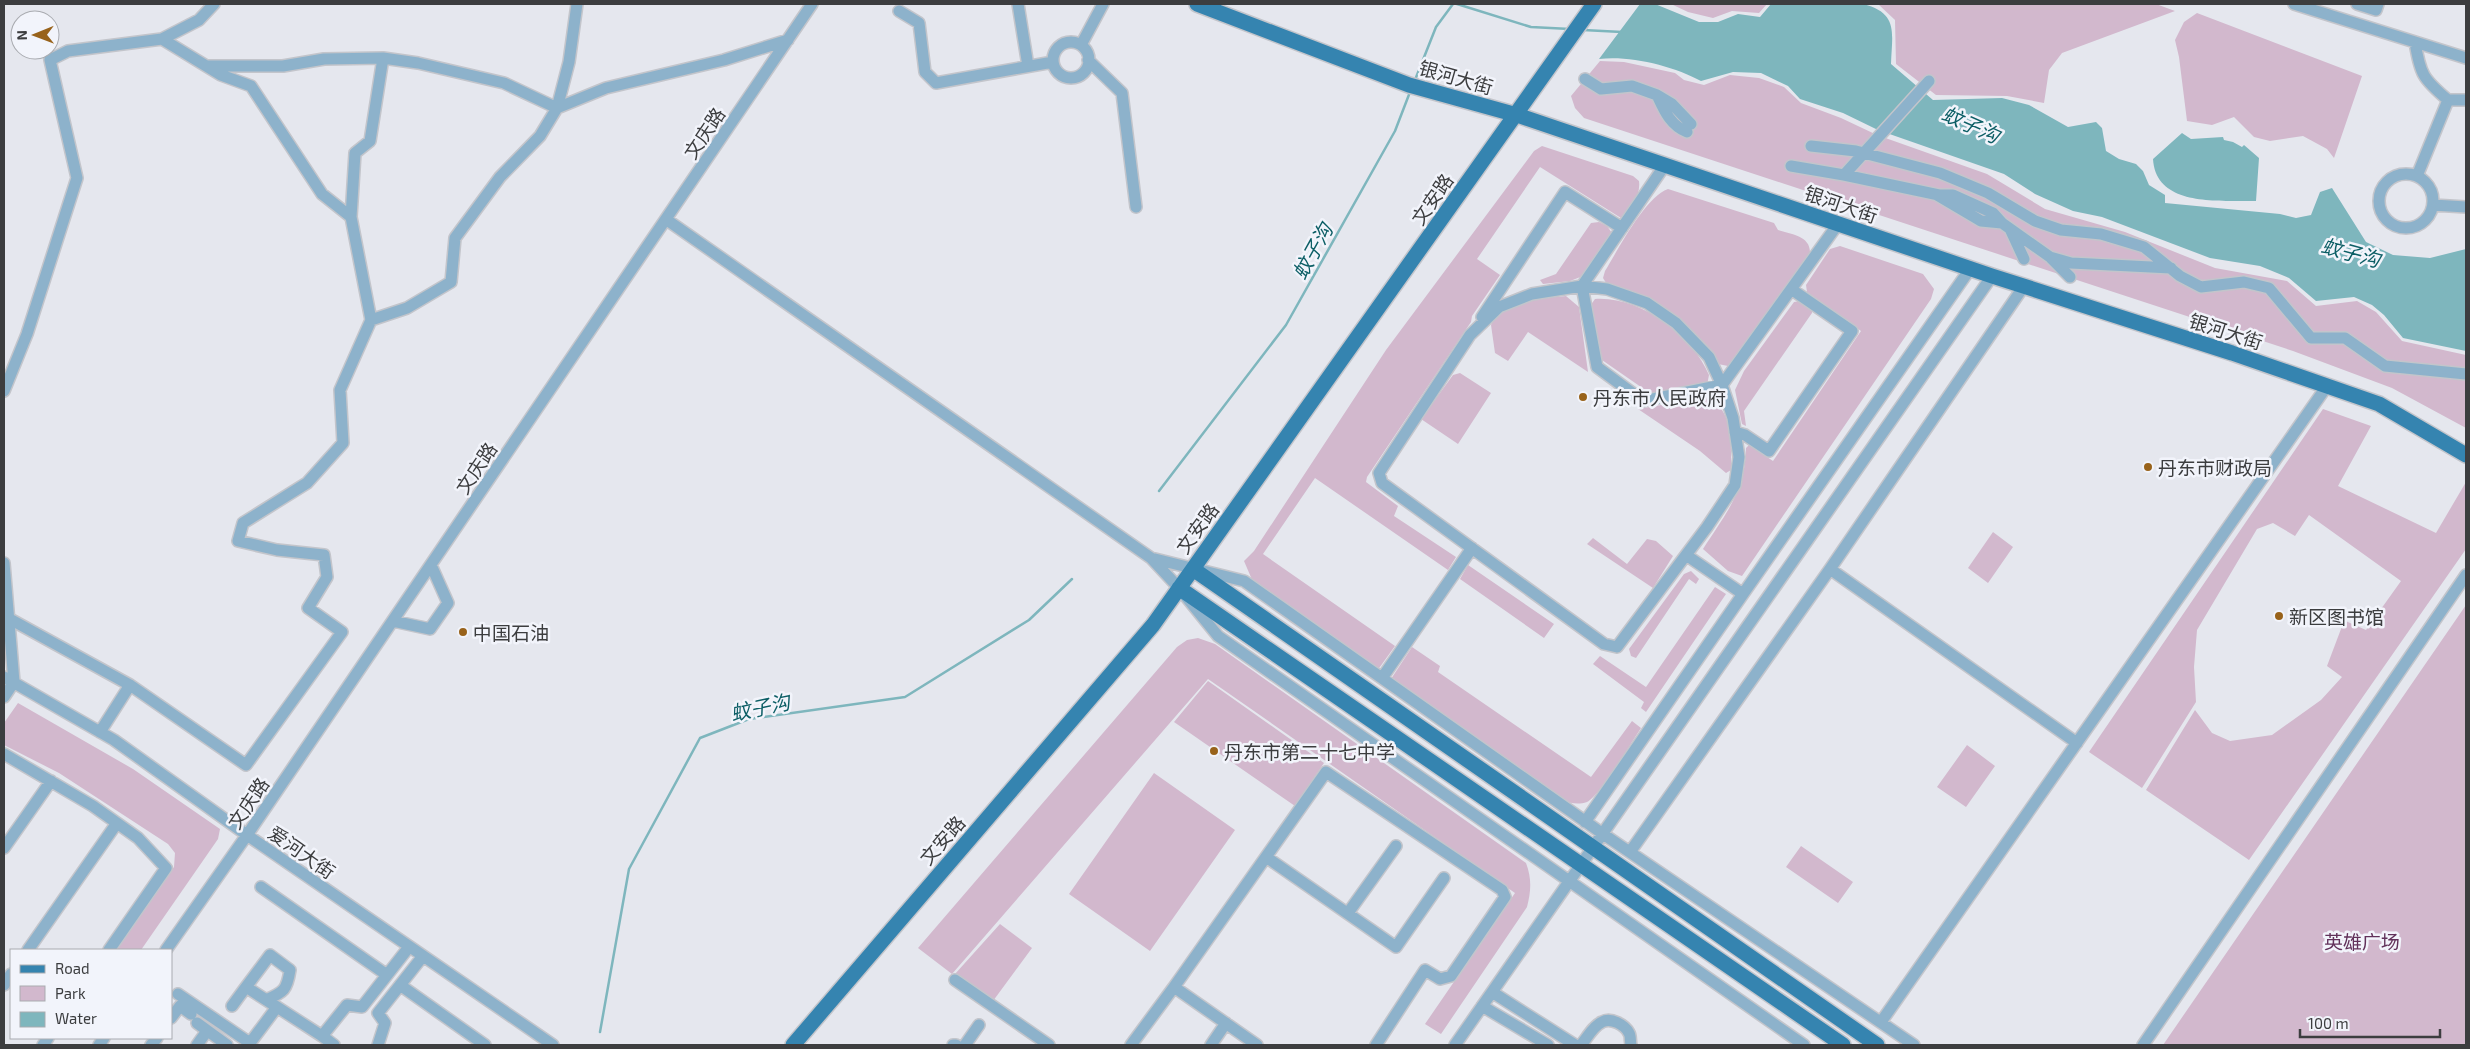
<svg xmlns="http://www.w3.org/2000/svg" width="2470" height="1049" font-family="'Exo 2','Noto Sans SC',sans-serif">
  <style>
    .green { fill: #d2b8cd }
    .water { fill: #7eb6bd }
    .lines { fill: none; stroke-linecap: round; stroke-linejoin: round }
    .stream { stroke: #7eb6bd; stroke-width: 2.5 }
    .minor-casing { stroke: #c3c5cb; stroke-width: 14 }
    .major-casing { stroke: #c3c5cb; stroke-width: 18 }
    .minor { stroke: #8db2cb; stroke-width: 11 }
    .major { stroke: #3584b0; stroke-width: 15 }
    .poi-dot { fill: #98621a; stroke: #f2f4fb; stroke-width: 2 }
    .labels { text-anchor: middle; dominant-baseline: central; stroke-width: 5; stroke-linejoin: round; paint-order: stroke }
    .street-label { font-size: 19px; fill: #3c3d3f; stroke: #f2f4fb }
    .poi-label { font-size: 19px; fill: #3c3d3f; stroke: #f2f4fb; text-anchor: start }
    .park-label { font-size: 19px; fill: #61315a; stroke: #f2f4fb }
    .water-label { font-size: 20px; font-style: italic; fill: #0c5e65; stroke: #f2f4fb }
  </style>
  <rect width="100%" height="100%" fill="#e5e7ee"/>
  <path class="green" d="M1671,4H1767L1759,13L1732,11L1713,18L1688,12Z
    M1878,4H2156L2175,11L2062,53L2049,70L2044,103L2007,96L1936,95L1896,64L1895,20Z
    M2197,13L2362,76L2334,158L2327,149L2303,136L2270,141L2254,137L2234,117L2212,125L2187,121L2179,57L2175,40L2184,22Z
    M1600,61L1624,62L1675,73L1684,80L1704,85L1730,75L1759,78L1784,87L1801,103L1841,118L1877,135L1987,174L2045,209L2125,232L2215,268L2287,281L2316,306L2357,301L2376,312L2402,341L2466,355V428L2392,388L2293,351L1584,118L1575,108L1571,96Z
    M1542,146L1633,176L1639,181C1641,197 1630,206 1621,218L1540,167L1477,259L1500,275L1472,316L1471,322L1367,477L1366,482L1398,506L1394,516L1456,557L1448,570L1315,478L1263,554L1395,646L1377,671L1253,582L1244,561L1254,551L1386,350L1534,151Z
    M1668,189L1774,223L1778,230C1791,234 1810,236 1810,252L1737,360L1728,366L1718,364C1690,318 1656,305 1608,286L1603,278L1605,271C1618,250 1645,197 1668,189Z
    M1599,222L1607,226L1612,233L1583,276L1570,281L1543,284L1540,280L1556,274L1591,223Z
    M1840,246L1923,274L1934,289L1931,299L1742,576L1728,571L1703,549C1726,513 1745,492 1746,448L1749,445L1773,461L1861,331L1807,292L1806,285L1830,249Z
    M1566,296L1579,307L1588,372L1528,332L1508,361L1495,353L1491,325C1502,300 1542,298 1566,296Z
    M1595,299C1641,296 1692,335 1709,375L1707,385L1651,394L1602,360L1598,357L1590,306Z
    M1800,301L1812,309V313L1744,411L1746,426L1742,424L1735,390L1744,371L1794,302Z
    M1460,373L1491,393L1458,444L1421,419L1453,375Z
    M1707,397C1734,410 1731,444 1731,470L1726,473L1700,451L1638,409Z
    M2323,409L2371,426L2338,486L2436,533L2466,482V549L2249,860L2146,790L2195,710L2212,733L2230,741L2272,735L2321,700L2342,677L2327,666L2341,629V619L2366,630L2401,581L2309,515L2295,536L2273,523L2257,529L2197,630L2194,667L2196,702L2142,788L2089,752Z
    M1993,532L2013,547L1988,583L1968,568Z
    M1593,538L1627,564L1647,539L1656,541L1673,556L1653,588L1587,544Z
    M1468,565L1554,624L1544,638L1460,579Z
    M1691,571L1699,579L1696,584L1689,579L1636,658L1631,656L1629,649L1684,574Z
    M1715,587L1726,594L1646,712L1641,708L1644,702L1593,664L1600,656L1646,687Z
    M2466,605V1045H2163Z
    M1198,638L1215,644L1526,863C1532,879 1531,891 1527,907L1441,1034L1425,1024L1515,893L1208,679L952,974L918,948L1177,647L1187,640Z
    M1412,647L1440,666L1438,672L1591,777L1632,721L1641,728C1631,743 1600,796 1587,802C1578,805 1571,803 1563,801L1391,679Z
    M1208,681L1324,763L1295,806L1174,722Z
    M18,703L133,769L220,829L218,839L141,950H115L174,867L175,853L168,844L59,773L4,745V723Z
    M1967,745L1995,766L1966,807L1937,787Z
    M1154,773L1235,830L1150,951L1069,894Z
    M1801,846L1853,882L1838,903L1786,867Z
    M1000,924L1032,948L993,1001L955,974Z"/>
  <path class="water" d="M1640,4H1655L1699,22H1718L1738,14L1760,17L1771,4H1863C1899,13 1892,33 1891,64L1933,100L2002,98L2029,105L2068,127L2096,122L2102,128L2106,151L2119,159L2136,164L2143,171L2149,185L2165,195V203L2280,214L2296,218L2311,215L2320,192L2332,188L2366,242L2393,255L2430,258L2466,249V351L2403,338L2384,315L2372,305L2354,297L2316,301L2289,278L2260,266L2210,258L2102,217L2073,211L2035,194L2004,174L1878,130L1843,113L1800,99L1788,86L1761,73L1733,72L1701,81C1674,66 1629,55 1599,59Z
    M2182,133L2191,139L2223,137L2224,140L2233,142L2242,147L2244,145L2259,158L2256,201C2221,200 2156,208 2153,159Z"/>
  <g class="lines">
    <path class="stream" d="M1457,4L1531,27L1570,29
      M1583,30L1622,32
      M1415,80L1436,27L1453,4
      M1159,491L1286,325L1395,131L1410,92
      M600,1032L629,869L700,738L749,719L905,697L1029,620L1072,579"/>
    <g class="minor-casing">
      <path id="minor" d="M577,4L569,62L557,108L606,88L724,60L788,40
        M1018,4L1028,66
        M2294,4L2466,58
        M2357,4L2376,10L2378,4
        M899,11L919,23L925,72L936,83L1053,62
        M2415,42C2420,74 2423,79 2448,100L2417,176
        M1053 60a18 18 0 1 1 36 0a18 18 0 1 1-36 0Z
        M1081,45L1103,4
        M1088,60L1122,93L1136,207
        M207,66H283L324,59L383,58L370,141L355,153L351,217
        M1585,79L1601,89L1632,86L1657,95C1664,110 1670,125 1687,132
        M1657,95L1672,104L1691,124
        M2448,100H2466
        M1811,146L1856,151L1940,173L1988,193L2035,221L2061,230L2101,234L2144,247L2180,276L2201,287L2244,282L2269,288L2311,338H2345L2385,366L2466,374
        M1665,165L1582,286L1532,294L1499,307L1470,335L1379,473L1382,483L1604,644L1617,647L1707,527L1735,485L1739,457L1733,418L1722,385L1838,224
        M1791,166L1844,175L1929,81
        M2379 201a27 27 0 1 1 54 0a27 27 0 1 1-54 0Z
        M1844,175L1939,195H1953L1993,213L2002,223L2050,257L2071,263L2171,268
        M1937,195L1981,221L2002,223
        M2433,205L2466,207
        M667,220L1151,558
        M2011,231L2024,259
        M2051,258L2070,277
        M1582,286L1607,289L1647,303L1676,323L1709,357L1722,385L1643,401L1597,367Z
        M1482,317L1565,192L1622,228
        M371,320L407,308L451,282L455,238L500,177L540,136L557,108L504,83L418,63L383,58
        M4,391L27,334L77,178L50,60L68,51L162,39L199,20L214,4
        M1735,432L1745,435L1769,451L1852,331L1791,289
        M4,563L14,682L4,697
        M1830,569L2077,743
        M1743,594L1970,269
        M8,618L130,685
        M393,621L430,629L448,603L431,565
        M4,677L114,740L247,835L553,1045
        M1382,678L1472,548
        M100,732L130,685L246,765L342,632L308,608L327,577L324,555L277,550L238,541L243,523L307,483L343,443L340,390L371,320L351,217L322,194L251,86L221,75L162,39
        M4,754L93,806L138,838L166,868L109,950
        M1585,822L1743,594L1686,555
        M4,848L51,781
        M1630,852L1830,569L2024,286
        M1266,857L1396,947L1444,878
        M261,887L387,975
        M1348,913L1396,846
        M28,950L117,823
        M166,950L247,835L812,4
        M955,980L1049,1045
        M4,985L11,974
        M400,985L485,1045
        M1492,992L1575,1045
        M178,994L250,1043L277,1007
        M266,1000C284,992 287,990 290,970L270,955L246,987L322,1036L347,1005L362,1007L409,947
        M232,1006L246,987
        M1482,1006L1548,1045
        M171,1018L180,1006L191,1014
        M1881,1022L2327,386
        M197,1023L227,1045
        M322,1036L334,1045
        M43,1045L48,1038
        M99,1045L104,1038
        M151,1045L157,1038
        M197,1045L207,1031
        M378,1045L385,1023L378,1013L423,956
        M953,1045H956
        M965,1045L979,1025
        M1131,1045L1174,987
        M1211,1045L1226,1023
        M1257,1045L1174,987L1326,772L1502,890L1505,897L1451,976L1440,979L1425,970L1376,1045
        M1455,1045L1992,276
        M1581,1045C1587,1038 1593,1026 1602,1022C1611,1017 1625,1025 1629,1033C1631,1036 1630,1042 1631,1045
        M1804,1045L1218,636L1179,588L1151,558L1244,581L1603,834L1914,1045
        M2143,1045L2466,575"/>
    </g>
    <g class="major-casing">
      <path id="major" d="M1197,4L1409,85L1517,115L1992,276L2232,353L2379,404L2466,455
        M1193,569L1877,1045
        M1179,588L1843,1045
        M793,1045L1153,625L1594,4"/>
    </g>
    <use href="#minor" class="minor"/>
    <use href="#major" class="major"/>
  </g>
  <g class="poi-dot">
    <circle cx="1583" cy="397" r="5"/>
    <circle cx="2148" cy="467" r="5"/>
    <circle cx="2279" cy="616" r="5"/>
    <circle cx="463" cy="632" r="5"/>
    <circle cx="1214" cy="751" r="5"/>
  </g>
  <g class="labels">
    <g class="street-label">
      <text transform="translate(1456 77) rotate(16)">银河大街</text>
      <text transform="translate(704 133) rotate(-56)">文庆路</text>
      <text transform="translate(1432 199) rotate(-55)">文安路</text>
      <text transform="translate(1841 204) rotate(19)">银河大街</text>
      <text transform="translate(2226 331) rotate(18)">银河大街</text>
      <text transform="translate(476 468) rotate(-56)">文庆路</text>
      <text transform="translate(1197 528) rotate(-54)">文安路</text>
      <text transform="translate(248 803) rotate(-56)">文庆路</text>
      <text transform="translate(942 840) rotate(-49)">文安路</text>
      <text transform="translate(302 852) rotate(35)">爱河大街</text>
    </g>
    <g class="poi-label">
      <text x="1593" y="397">丹东市人民政府</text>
      <text x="2158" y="467">丹东市财政局</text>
      <text x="2289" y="616">新区图书馆</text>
      <text x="473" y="632">中国石油</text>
      <text x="1224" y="751">丹东市第二十七中学</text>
    </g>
    <g class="park-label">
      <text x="2362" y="941">英雄广场</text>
    </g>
    <g class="water-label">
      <text transform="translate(1971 124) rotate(24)">蚊子沟</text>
      <text transform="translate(1312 251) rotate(-61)">蚊子沟</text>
      <text transform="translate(2351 252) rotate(15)">蚊子沟</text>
      <text transform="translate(760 707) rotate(-12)">蚊子沟</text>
    </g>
  </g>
  <rect width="2470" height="1049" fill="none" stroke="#3c3d3f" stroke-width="10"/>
  <rect x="10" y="949" width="162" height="90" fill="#f2f4fb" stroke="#a9abb0"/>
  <rect x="20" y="965" width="25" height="8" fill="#3584b0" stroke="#a9abb0"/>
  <text x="55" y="974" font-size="15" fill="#3c3d3f">Road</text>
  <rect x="20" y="986" width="25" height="15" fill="#d2b8cd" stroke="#a9abb0"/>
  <text x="55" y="999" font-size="15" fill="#3c3d3f">Park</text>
  <rect x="20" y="1012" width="25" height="15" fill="#7eb6bd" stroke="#a9abb0"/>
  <text x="55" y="1024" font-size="15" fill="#3c3d3f">Water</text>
  <g transform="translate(35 35) rotate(269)"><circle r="24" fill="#f2f4fb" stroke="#a9abb0"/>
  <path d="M0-4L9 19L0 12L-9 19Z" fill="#98621a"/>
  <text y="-8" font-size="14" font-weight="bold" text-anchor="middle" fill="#3c3d3f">N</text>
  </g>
  <path d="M2300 1029v8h140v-8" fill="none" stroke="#3c3d3f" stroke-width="2.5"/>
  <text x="2308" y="1029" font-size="15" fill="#3c3d3f" stroke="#f2f4fb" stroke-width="4" paint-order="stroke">100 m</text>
</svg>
